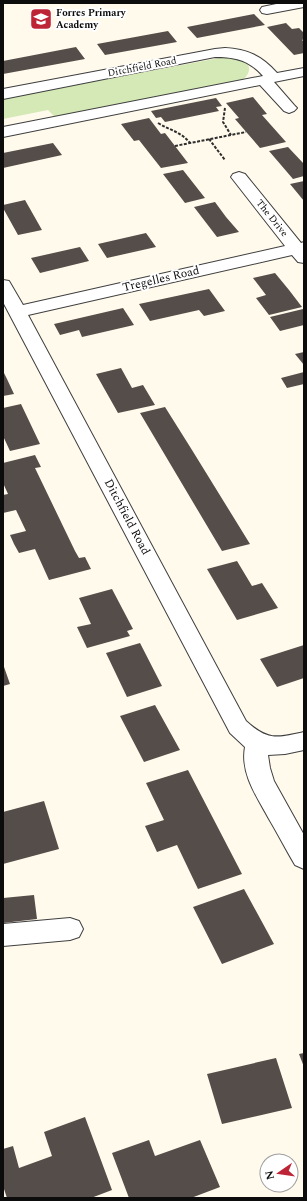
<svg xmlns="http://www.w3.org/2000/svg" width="307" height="1201" font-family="Spectral,serif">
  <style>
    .green { fill: #d4e9b6 }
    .building { fill: #554d49 }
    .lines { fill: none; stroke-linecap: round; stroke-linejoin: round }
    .minor-casing { stroke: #3f3f3f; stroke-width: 2 }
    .path { stroke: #2e2e2e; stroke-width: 2; stroke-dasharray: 3 1.5; stroke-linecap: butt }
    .minor { fill: #fff; fill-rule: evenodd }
    .labels { text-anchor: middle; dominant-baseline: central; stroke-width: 4; stroke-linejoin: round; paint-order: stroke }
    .far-poi-label { font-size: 10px; font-weight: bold; fill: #0c0c0c; stroke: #fff; text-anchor: start }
    .far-street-label { font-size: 10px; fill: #0c0c0c; stroke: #fff }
    .street-label { font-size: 12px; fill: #0c0c0c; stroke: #fff }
  </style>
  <rect width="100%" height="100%" fill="#fffaec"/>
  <path class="green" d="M230,57C234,58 240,59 243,61C254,66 248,77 241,81L55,117L48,110L3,119V99L219,58Z"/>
  <path class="building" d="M254,14L265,25L197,38L187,27Z
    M286,23L292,29L299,28L304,33V39L302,40L304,42V53L294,55L267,27Z
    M168,31L177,42L105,55L97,44Z
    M76,47L85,59L3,74V61Z
    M253,97L267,114L262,115L286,142L260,148L235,119L239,118L226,103Z
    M216,98L222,106L216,107L219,111L165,122L161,117L156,118L151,111Z
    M149,118L161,134L165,133L188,163L161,168L139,140L134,141L121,124Z
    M53,143L62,155L3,168V153Z
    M288,147L304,164V176L293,179L269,151Z
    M183,170L205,198L185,203L163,174Z
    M304,181V201L290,184Z
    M25,200L42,230L18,235L3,208V205Z
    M215,202L226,217L239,232L217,237L194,207Z
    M146,233L156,247L107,258L98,244Z
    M80,247L89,261L40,273L31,258Z
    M275,273L289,290L302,307L269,315L256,298L266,295L253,278Z
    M209,289L225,311L204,316L199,310L150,321L139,304Z
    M123,308L134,325L82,337L79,330L60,335L54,324Z
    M303,309L304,325L280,331L270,317Z
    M304,352V365L295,354Z
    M121,368L132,388L143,385L155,405L118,413L96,374Z
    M3,371L7,379L14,394L3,396Z
    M304,372V384L287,388L281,378Z
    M21,404L40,444L10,451L3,436V408Z
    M165,407L192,450L250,544L222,551L140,413Z
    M35,455L41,467L35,468L75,551L79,558L85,557L91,569L49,580L35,549L19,553L14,544L10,535L26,531L16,510L3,513V495L8,494L3,483V463Z
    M237,561L252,586L262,583L278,608L237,620L207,569Z
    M112,589L133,629L127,631L130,636L87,648L77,627L91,624L79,598Z
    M140,643L162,686L127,697L106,653Z
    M304,645V678L277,687L260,659Z
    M3,664L10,684L3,686Z
    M155,705L180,750L144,762L120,716Z
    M188,770L242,874L198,889L177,845L157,852L145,826L164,820L146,783Z
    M44,801L59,849L3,864V812Z
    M244,889L274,944L222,964L193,907Z
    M34,895L37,919L3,923V898Z
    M304,1053V1067L299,1054Z
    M276,1058L292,1108L222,1124L207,1074Z
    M85,1117L112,1190L91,1198H7L3,1186V1149L13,1146L19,1168L52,1156L44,1132Z
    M149,1140L155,1156L200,1140L220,1187L191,1198H129L112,1153Z"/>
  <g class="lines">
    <g class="minor-casing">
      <path id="minor" d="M281,3H304V7L267,14L262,13L260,10L262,7Z
        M225,48C247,49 262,56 277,73L304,68V76L274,82L294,105L297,108L294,111L289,113L284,111L260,85L3,137V127L263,76C249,60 235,57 215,57L3,99V89L215,49Z
        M239,172L245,174L301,243L304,242V263L298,262L292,255L28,315L246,721C268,741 277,738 304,732V750L285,754L268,755L270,768L274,781L304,835V869L295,865C286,850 278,834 269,819C257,797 240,773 245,747L230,733L3,302V280L9,281L23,305L285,246L231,177L233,174Z
        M70,918L79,921L83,929L79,937L70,940L3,946V924Z"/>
    </g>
    <path class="path" d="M225,108L223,122L231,135
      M158,123C171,131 180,131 190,143
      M209,139L225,160
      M175,146L246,132"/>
    <use href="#minor" class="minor"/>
  </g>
  <defs>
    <g id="school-square" transform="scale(1.15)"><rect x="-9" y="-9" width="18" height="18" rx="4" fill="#bd2436" stroke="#fff"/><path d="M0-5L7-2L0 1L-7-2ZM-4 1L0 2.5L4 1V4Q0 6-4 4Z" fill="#fff"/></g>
  </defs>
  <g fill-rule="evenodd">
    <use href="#school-square" x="41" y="19"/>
  </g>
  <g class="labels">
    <g class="far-poi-label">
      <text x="56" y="13">Forres Primary<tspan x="56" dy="12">Academy</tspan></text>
    </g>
    <g class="far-street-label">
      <text transform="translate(142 67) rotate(-11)">Ditchfield Road</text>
      <text transform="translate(272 218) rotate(51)">The Drive</text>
    </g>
    <g class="street-label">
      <text transform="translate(161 279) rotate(-13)">Tregelles Road</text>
      <text transform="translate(127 517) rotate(62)">Ditchfield Road</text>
    </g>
  </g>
  <rect width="307" height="1201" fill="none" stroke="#0c0c0c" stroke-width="8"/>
  <g transform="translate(279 1173) rotate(257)"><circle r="19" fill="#ffffff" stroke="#9e9e9e"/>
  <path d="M0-3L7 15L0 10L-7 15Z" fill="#bd2436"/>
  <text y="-6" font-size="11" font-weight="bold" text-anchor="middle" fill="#0c0c0c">N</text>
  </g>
</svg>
